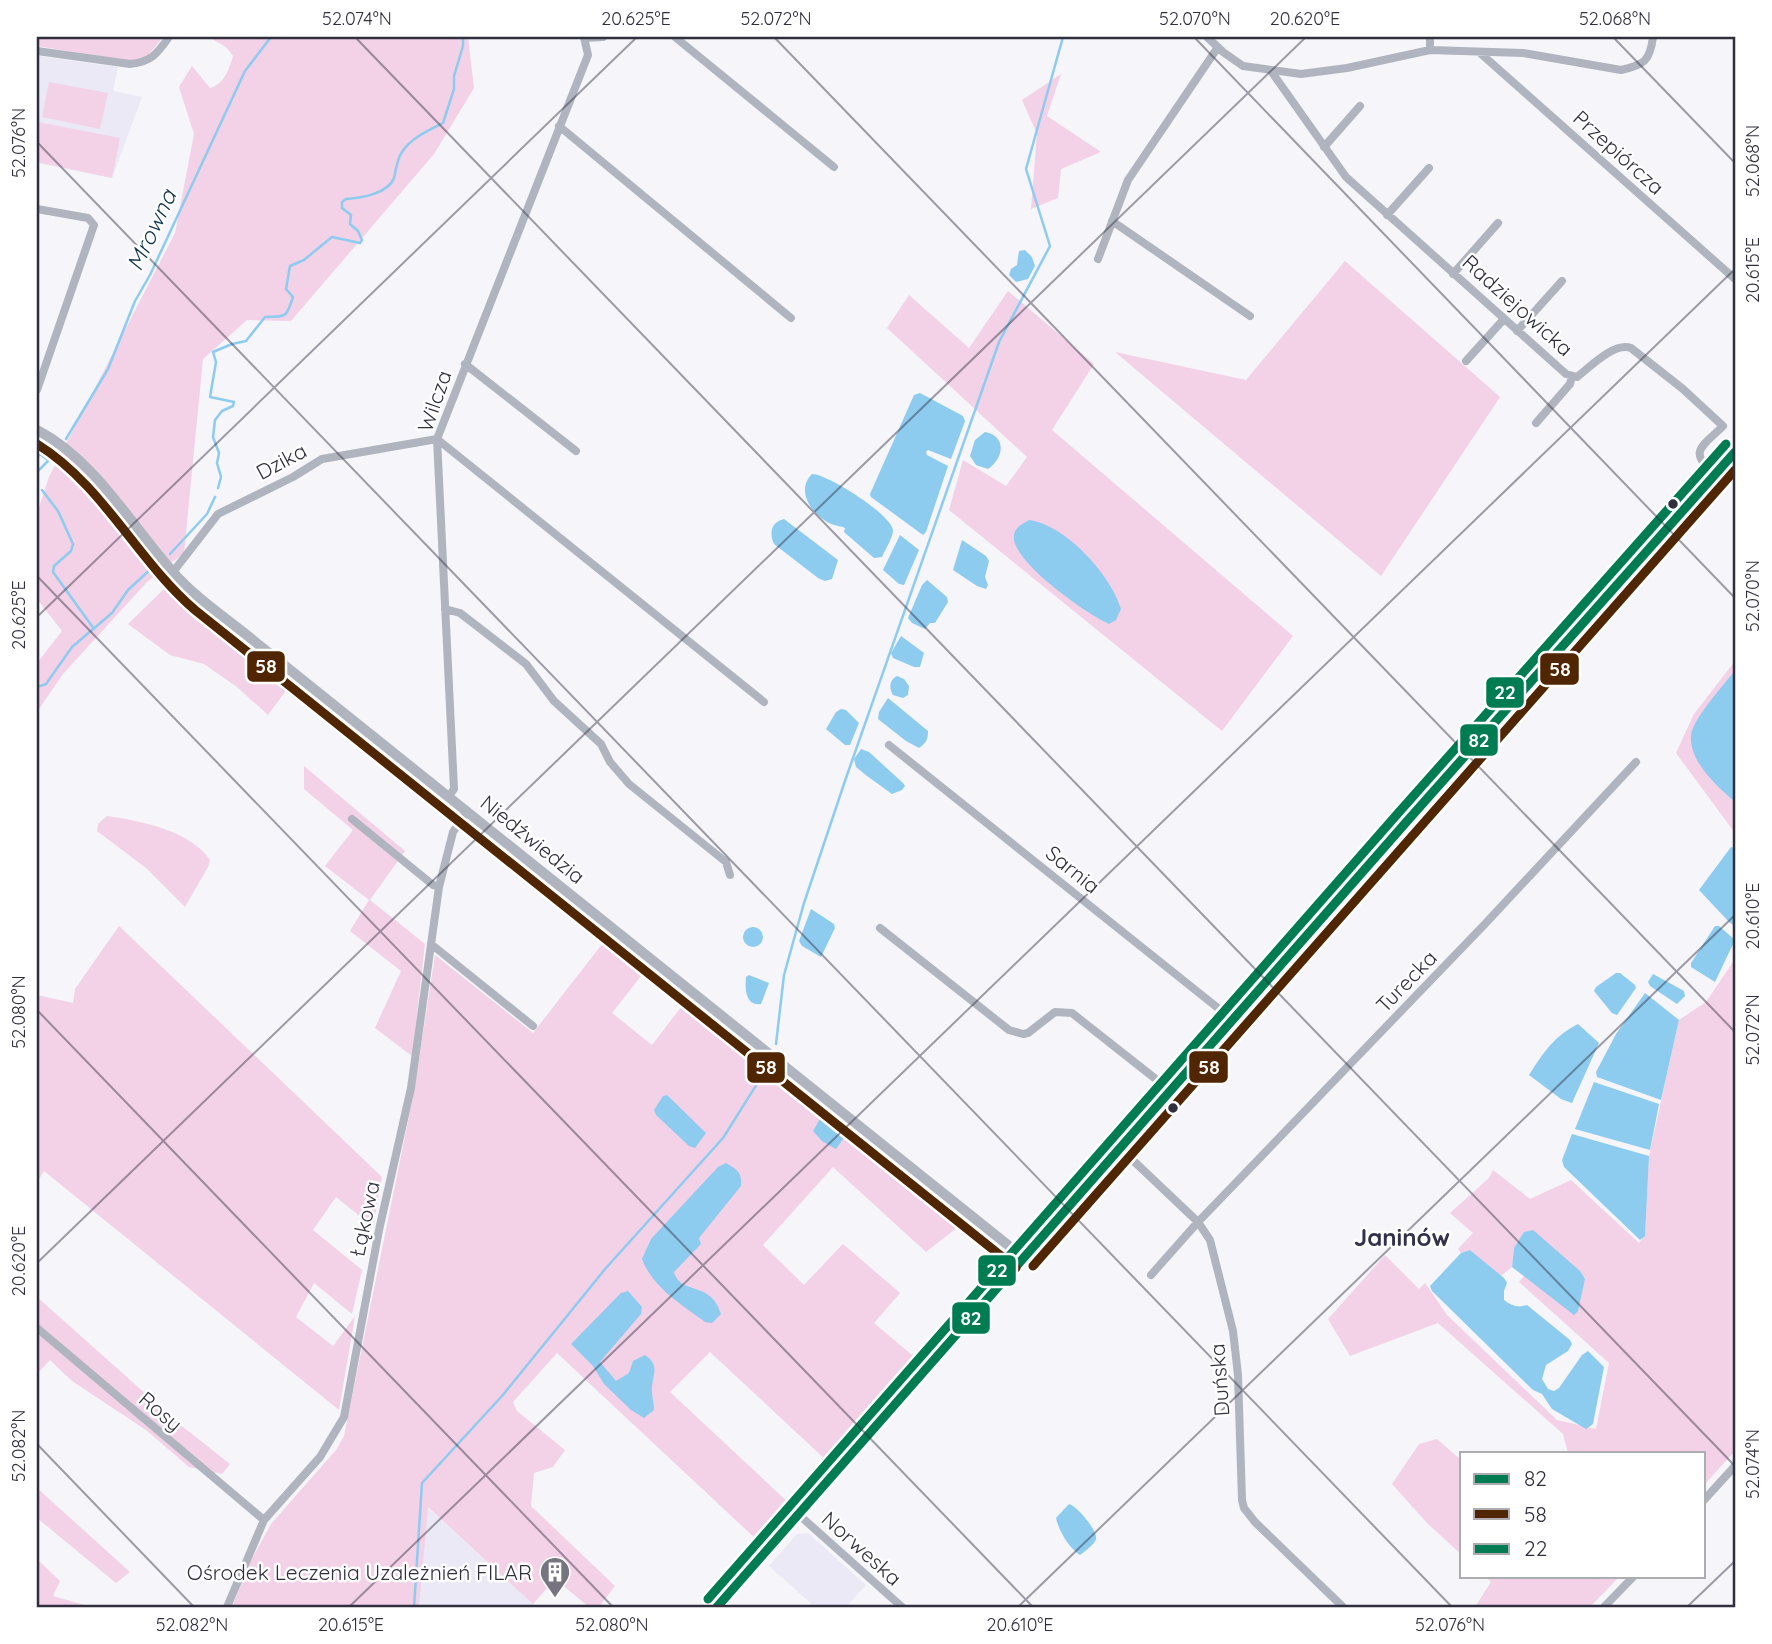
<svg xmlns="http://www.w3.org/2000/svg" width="1772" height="1644" font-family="Quicksand,sans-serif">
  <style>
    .built { fill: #eae9f5 }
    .green { fill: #f3d1e7 }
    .water { fill: #8dcbef }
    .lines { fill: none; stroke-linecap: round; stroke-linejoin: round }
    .stream { stroke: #8dcbef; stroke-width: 2.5 }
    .minor { stroke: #afb4be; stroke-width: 8 }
    .tertiary { stroke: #afb4be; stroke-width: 10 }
    .secondary { stroke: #afb4be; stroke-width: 10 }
    .bus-1-casing { stroke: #fff; stroke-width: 14 }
    .bus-2-casing { stroke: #fff; stroke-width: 14 }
    .bus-3-casing { stroke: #fff; stroke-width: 14 }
    .bus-1 { stroke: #007c52; stroke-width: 9 }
    .bus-2 { stroke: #502600; stroke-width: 9 }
    .bus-3 { stroke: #007c52; stroke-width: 9 }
    .ticks { fill: none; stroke: #302f3d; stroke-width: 2; stroke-opacity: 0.45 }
    .bus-dot { fill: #302f3d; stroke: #fff; stroke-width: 2.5 }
    .labels { text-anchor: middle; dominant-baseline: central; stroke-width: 5; stroke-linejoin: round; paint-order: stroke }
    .street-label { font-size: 21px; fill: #302f3d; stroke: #fff }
    .poi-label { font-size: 21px; fill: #302f3d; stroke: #fff; text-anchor: end }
    .water-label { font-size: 23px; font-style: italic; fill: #10374b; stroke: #fff }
    .quarter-label { font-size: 24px; font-weight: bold; fill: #33304c; stroke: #fff }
    .line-badge { stroke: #fff; stroke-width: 2.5 }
    .badge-label { font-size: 19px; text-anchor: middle; font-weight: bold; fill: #fff }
    .neatline { fill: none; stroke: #302f3d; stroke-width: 2.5 }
    .ticks-label { font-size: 18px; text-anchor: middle; fill: #302f3d }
  </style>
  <rect width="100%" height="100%" fill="#f5f5fa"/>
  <path class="built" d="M37,56L118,67L113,91L142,97L112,178L37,163Z
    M427,1507L537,1607H419Z
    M808,1533L866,1585L846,1607H815L769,1566L797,1534Z"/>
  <path class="green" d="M37,37H163L144,60L130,61L37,46Z
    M209,37H468L474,88L434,154L291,321L247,320L203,359L184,553L147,582L63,674L37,712V663L62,631L37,599V513L49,477L175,233L194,134L179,87L192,66L210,88C224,84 229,70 233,56L227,48Z
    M1061,74L1047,116L1101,152L1061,169L1058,198L1031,209L1037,134L1022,100Z
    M49,82L108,93L100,129L42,117Z
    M38,122L120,138L112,178L37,162Z
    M1345,261L1500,397L1381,576L1115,352L1246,380Z
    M1008,291L1094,364L1052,430L1293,636L1222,731L949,510L963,460L1006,486L1027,457L887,328L909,295L969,348Z
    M166,587L288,688L268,715L237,687L204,664L170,655L128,624Z
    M1735,661V833L1676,753L1694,714Z
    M304,766L405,851L370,900L425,944L412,1056L375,1028L401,971L350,931L369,900L325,866L353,830L304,789Z
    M107,816C140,821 190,830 210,860L208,867L185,907L146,868L97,831L98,824Z
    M119,926L382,1177L373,1227L336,1197L313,1230L362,1270L352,1314L314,1283L296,1317L333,1346L355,1316L339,1410L44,1171L37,1182V995L73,1003L75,989Z
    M606,939L645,971L612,1013L652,1045L685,1002L963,1223L926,1252L833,1167L763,1245L804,1285L843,1244L900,1293L874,1323L919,1361L827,1461L710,1352L670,1392L791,1505L757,1540L557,1353L513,1402L517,1411L565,1450L553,1467L534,1473L531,1506L615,1586L599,1607H589L555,1579L533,1604L428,1507L419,1607H232L249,1564L271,1524L336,1450L344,1436L414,1092L435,955L533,1033Z
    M1735,959V1451L1704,1485V1453H1568L1563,1434L1438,1323L1350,1356L1328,1319L1385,1255L1419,1289L1425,1283L1447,1315L1557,1420L1596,1429L1609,1363L1519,1282L1524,1276L1574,1314L1533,1230L1524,1233L1514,1248L1512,1267L1501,1276L1470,1250L1461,1253L1458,1249L1473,1233L1450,1213L1489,1178L1493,1170L1530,1199L1571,1180L1639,1243L1645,1235L1649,1156L1679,1020L1706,1002Z
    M37,1297L183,1427L230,1464L222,1474L189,1467L146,1430L72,1381L50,1360L37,1374Z
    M1437,1439L1462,1461V1555L1427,1523L1392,1484L1419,1444Z
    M37,1488L130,1572L116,1583L37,1518Z
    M37,1559L60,1581L53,1596L91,1607H37Z
    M1485,1576H1620L1590,1607H1475L1491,1582Z"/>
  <path class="water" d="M1025,250L1032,257L1035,266L1028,279L1016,282L1009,275L1011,269L1017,265L1019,251Z
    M920,393L963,416L965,421L951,459L928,450L926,452L927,455L948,466L926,532L923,535L871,497L870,494L914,395Z
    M985,432C1007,436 1004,458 988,469L976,465L970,456L975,440Z
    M812,474C827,474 893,515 893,531C892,539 885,550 882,557L874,558L844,532L845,528C841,526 837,526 834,525C814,518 794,492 812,474Z
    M784,519L838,560L832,579L825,581L818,578L774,544C769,533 771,522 784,519Z
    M1029,520C1066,525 1111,575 1121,609L1116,620L1109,624C1088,615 1009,560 1014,535C1015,527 1023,524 1029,520Z
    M900,535L919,550L904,585L899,584L883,570Z
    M962,540L986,556L989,561L985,577L988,585L986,589L977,586L953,570Z
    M927,580L947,597L948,602L935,623H930L925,629L912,623L908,618L922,585Z
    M901,636L924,653L920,667H914L893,658L891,653Z
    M1735,671V802C1717,786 1689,762 1691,735C1693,719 1724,684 1735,671Z
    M897,676L904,679L909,686L908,695L903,698L893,695C889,688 889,680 897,676Z
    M888,698L928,731C928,740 926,743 919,748L906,741L878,719L879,712Z
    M841,709L846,710L859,723L850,745H845L826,729L836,712Z
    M861,749L869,752L903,783L905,786L902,790L892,794L867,776L856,767L854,759Z
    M1731,847L1735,848V926L1730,923L1699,890Z
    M811,909L834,924L835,928L821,957L802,946L799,941Z
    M1715,926H1719L1735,940L1715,982L1691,967V963Z
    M743 937a10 10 0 1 1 20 0a10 10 0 1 1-20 0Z
    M1616,973H1620L1635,985L1636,988L1617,1015L1612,1013L1594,991L1596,987Z
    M1653,974L1684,991L1685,996L1677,1004L1650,986L1648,982Z
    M749,975L769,983L761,1004C745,1006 745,988 746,977Z
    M1645,993L1679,1020L1661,1100L1597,1077L1596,1072L1616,1034Z
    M1578,1024L1599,1043L1572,1103L1561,1099L1529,1075C1544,1052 1553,1037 1578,1024Z
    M1594,1082L1659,1104L1650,1150L1575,1129Z
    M667,1095L706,1133L695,1148L689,1146L656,1115L654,1110L663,1096Z
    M821,1117H830L848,1132L836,1149L822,1141L813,1131Z
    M1572,1134L1649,1156L1645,1236L1640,1240L1564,1167L1562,1160Z
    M726,1163C738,1170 742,1173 741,1186L699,1238L701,1244L674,1272C681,1296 711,1280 721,1314L712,1323L705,1322C681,1304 653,1288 642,1259L651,1239L718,1167Z
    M1533,1230L1580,1271L1585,1279L1578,1311L1574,1315L1512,1267L1514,1248L1524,1232Z
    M1470,1250L1504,1278L1507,1283L1504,1291V1300C1512,1306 1518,1308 1527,1305L1570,1340L1572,1344L1568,1351L1546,1365L1542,1379L1548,1389L1554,1391L1559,1388L1582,1355L1588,1351L1604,1367L1593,1424L1586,1429L1552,1409L1542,1394L1533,1390L1432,1291L1430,1286L1461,1253Z
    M628,1291L642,1307L641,1314L600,1362L616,1381L629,1373L633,1361L645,1355C659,1365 654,1371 652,1386C651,1394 654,1402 654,1410L644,1418L631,1410L604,1384L593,1366L571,1344L621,1293Z
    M1069,1504C1077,1506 1098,1531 1096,1539C1095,1544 1084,1552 1080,1555C1069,1548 1059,1531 1056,1518Z"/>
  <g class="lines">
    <path class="stream" d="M66,439L108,369L135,301L150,275L245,71L271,37
      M37,457L40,454L48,460
      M37,472L52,457
      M218,488L221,477L217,463L219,453L213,437L215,420L222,411L233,406L234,402L210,397L216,362L213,352L232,344L246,341L265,317C286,316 286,319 293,297L286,289L290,266L304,260L332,237L360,243L362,240L358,231L350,224L351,215L342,208V202L346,199C360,198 388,194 394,178C396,170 397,159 402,152C411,138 429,130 443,123L454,89V76L463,46V37
      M42,490L58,511L73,544L71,551L54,566L53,572L94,629
      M170,554L207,514L215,497
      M37,687L46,684L72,647L112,613L128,590L154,566
      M776,1044L784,975L804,903L846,778L999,342L1050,246L1026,169L1063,37
      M414,1607L422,1483L502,1396L606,1268L723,1138L767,1068"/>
    <path class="minor" d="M675,37L834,167
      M1207,37L1223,52L1243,66L1301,74L1347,68L1430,50L1523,53L1621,70C1644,65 1650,61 1653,37
      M1430,37V50
      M584,38L603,37
      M37,51L130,64C151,62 157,54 169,37
      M1479,52L1735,279
      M1271,71L1346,177L1566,374L1577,377C1590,367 1614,342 1631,348L1683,389L1723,426C1702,447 1687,451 1715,475
      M559,126L791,318
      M1324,147L1360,106
      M37,209L88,218L94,225L37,390
      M1387,215L1429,168
      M1112,221L1250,316
      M1098,259L1128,180L1218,47
      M1453,274L1498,223
      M1517,331L1562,281
      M1466,361L1504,319
      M465,364L576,451
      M1536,423L1570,384L1572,376
      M173,572L218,514L293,477L322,459L437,439L764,702
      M445,609L460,613L526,664L554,701L601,744L610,762L629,784L726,862L730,875
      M889,745L1233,1020
      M449,796L454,789L437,439L588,55L584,37
      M352,819L433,885L439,887
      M880,928L1009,1030L1023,1034L1028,1033L1055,1012L1072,1013L1171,1091
      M431,944L533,1026
      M1120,1148L1198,1222L1210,1240L1233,1331L1238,1375L1242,1500L1244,1508L1255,1522L1343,1607
      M1151,1275L1198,1222L1484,925L1636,762
      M37,1328L264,1520
      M1704,1500L1735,1466
      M798,1514L902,1607
      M227,1607L264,1520L320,1457L344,1417L379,1230L411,1088L439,887L453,832L467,811
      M1604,1607L1634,1576"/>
    <path class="tertiary" d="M37,430C95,460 131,525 173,572C196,599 232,622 259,645L1024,1258"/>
    <path class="secondary" d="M717,1607L1409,819L1735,452"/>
    <g class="bus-1-casing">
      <path id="bus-1" d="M717,1607L1409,819L1735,452"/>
    </g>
    <g class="bus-2-casing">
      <path id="bus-2" d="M37,444C103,485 137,560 195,610L1016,1268
        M1033,1266L1735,470"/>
    </g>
    <g class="bus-3-casing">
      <path id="bus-3" d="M708,1599L1400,811L1726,444"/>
    </g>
    <use href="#bus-1" class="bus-1"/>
    <use href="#bus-2" class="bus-2"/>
    <use href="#bus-3" class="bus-3"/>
  </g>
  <path class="ticks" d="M355,37L1735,1466M774,37L1735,1032M1194,37L1735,598M1613,37L1735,163M37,142L1452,1607M37,576L1033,1607M37,617L637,37M37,1010L613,1607M37,1263L1306,37M37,1444L194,1607M349,1607L1735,269M1018,1607L1735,915M1687,1607L1735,1561"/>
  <defs>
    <g id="building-pin" transform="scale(1.575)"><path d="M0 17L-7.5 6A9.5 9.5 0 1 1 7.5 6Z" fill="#75747f" stroke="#fff"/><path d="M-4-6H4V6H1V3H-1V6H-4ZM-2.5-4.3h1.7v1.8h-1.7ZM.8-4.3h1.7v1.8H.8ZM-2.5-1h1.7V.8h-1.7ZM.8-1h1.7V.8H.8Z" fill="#fff"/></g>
  </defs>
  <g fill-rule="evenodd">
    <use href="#building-pin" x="555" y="1572"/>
  </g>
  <g class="bus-dot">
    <circle cx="1673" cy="504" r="6"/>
    <circle cx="1173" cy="1108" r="6"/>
  </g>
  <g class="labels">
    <g class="street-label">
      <text transform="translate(1619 152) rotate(42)">Przepiórcza</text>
      <text transform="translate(1518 305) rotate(42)">Radziejowicka</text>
      <text transform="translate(434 401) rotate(-71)">Wilcza</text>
      <text transform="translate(281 461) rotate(-28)">Dzika</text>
      <text transform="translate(533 839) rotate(39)">Niedźwiedzia</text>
      <text transform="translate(1073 869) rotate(39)">Sarnia</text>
      <text transform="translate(1406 981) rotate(-46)">Turecka</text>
      <text transform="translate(364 1219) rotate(-78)">Łąkowa</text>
      <text transform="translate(1219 1380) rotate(-94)">Duńska</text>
      <text transform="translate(161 1411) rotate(40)">Rosy</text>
      <text transform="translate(862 1548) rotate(42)">Norweska</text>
    </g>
    <g class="poi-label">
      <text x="532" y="1572">Ośrodek Leczenia Uzależnień FILAR</text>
    </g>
    <g class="water-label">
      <text transform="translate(151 230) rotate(-65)">Mrowna</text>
    </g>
    <g class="quarter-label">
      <text x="1402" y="1237">Janinów</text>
    </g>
  </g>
  <g class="line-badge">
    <rect x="246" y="650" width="40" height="33" rx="7" fill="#502600"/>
    <rect x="1539" y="652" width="41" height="34" rx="7" fill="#502600"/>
    <rect x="1485" y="676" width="40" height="33" rx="7" fill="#007c52"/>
    <rect x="1459" y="723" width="40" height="34" rx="7" fill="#007c52"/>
    <rect x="1188" y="1050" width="41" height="34" rx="7" fill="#502600"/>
    <rect x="746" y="1051" width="40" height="33" rx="7" fill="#502600"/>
    <rect x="977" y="1254" width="40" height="33" rx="7" fill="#007c52"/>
    <rect x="951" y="1301" width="40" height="34" rx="7" fill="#007c52"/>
  </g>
  <g class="badge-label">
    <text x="266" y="673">58</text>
    <text x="1560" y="676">58</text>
    <text x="1505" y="699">22</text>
    <text x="1479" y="747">82</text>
    <text x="1209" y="1074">58</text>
    <text x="766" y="1074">58</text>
    <text x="997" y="1277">22</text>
    <text x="971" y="1325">82</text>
  </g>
  <rect width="1772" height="1644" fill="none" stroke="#ffffff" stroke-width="77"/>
  <rect x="1460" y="1452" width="245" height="126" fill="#ffffff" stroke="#acacb1" stroke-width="2"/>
  <rect x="1474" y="1474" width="35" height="10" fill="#007c52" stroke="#acacb1" stroke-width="2"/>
  <text x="1524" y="1486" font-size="21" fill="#302f3d">82</text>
  <rect x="1474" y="1509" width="35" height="10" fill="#502600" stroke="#acacb1" stroke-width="2"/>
  <text x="1524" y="1522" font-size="21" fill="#302f3d">58</text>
  <rect x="1474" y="1544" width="35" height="10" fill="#007c52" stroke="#acacb1" stroke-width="2"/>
  <text x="1524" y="1556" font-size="21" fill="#302f3d">22</text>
  <rect x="38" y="38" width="1696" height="1568" class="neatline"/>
  <g class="ticks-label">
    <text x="357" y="25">52.074°N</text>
    <text x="636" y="25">20.625°E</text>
    <text x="776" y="25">52.072°N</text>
    <text x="1195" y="25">52.070°N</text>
    <text x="1305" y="25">20.620°E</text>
    <text x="1615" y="25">52.068°N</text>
    <text transform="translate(19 143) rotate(-90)" y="6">52.076°N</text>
    <text transform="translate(1753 161) rotate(-90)" y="6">52.068°N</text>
    <text transform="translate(1753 270) rotate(-90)" y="6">20.615°E</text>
    <text transform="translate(1753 596) rotate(-90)" y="6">52.070°N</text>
    <text transform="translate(19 615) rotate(-90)" y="6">20.625°E</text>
    <text transform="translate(1753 916) rotate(-90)" y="6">20.610°E</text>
    <text transform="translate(19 1012) rotate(-90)" y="6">52.080°N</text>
    <text transform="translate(1753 1030) rotate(-90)" y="6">52.072°N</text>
    <text transform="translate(19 1261) rotate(-90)" y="6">20.620°E</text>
    <text transform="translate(19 1446) rotate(-90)" y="6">52.082°N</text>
    <text transform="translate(1753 1464) rotate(-90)" y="6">52.074°N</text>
    <text x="192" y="1631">52.082°N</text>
    <text x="351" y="1631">20.615°E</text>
    <text x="612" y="1631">52.080°N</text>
    <text x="1020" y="1631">20.610°E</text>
    <text x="1450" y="1631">52.076°N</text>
  </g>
</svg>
